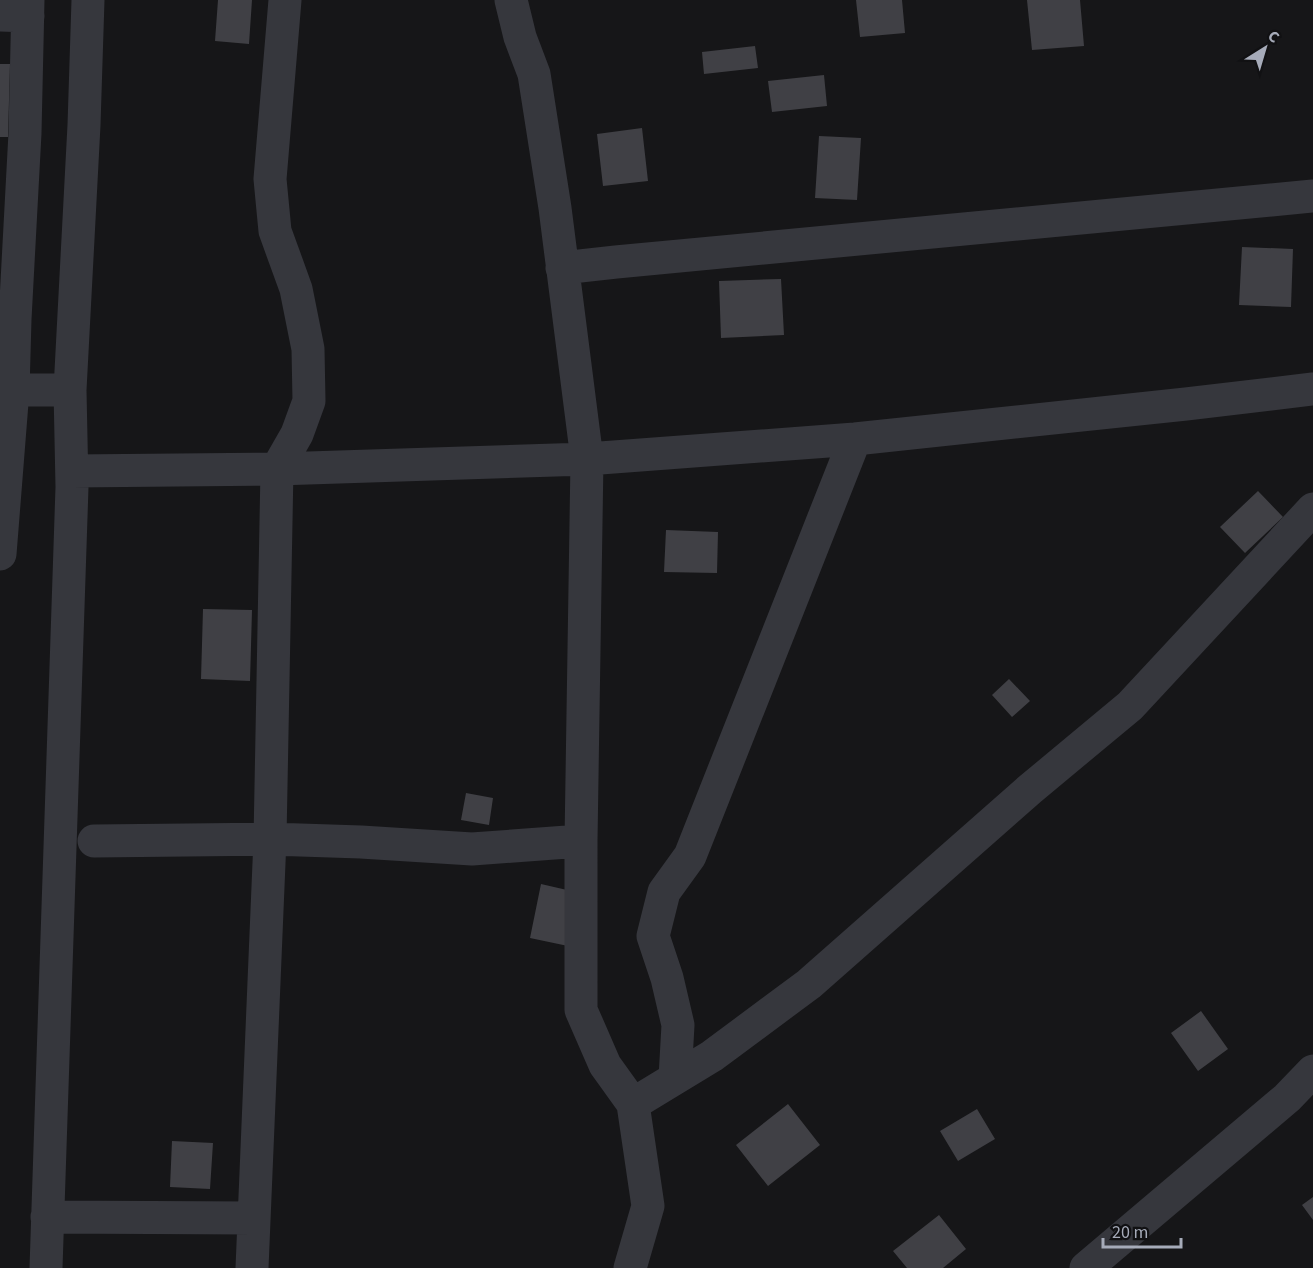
<svg xmlns="http://www.w3.org/2000/svg" width="1313" height="1268" font-family="'Source Sans 3',sans-serif">
  <style>
    .building { fill: #404045 }
    .lines { fill: none; stroke-linecap: round; stroke-linejoin: round }
    .minor { stroke: #36373d; stroke-width: 33 }
  </style>
  <rect width="100%" height="100%" fill="#161618"/>
  <path class="building" d="M218,0H252L249,44L215,41Z
    M856,0H902L905,33L860,37Z
    M1027,0H1080L1084,46L1032,50Z
    M755,46L758,68L704,74L702,52Z
    M0,64H10L8,137H0Z
    M824,75L827,106L772,112L768,81Z
    M642,128L648,181L603,186L597,134Z
    M819,136L861,138L857,200L815,198Z
    M1242,247L1293,249L1291,307L1239,305Z
    M781,279L784,335L721,338L719,281Z
    M1258,491L1283,517L1245,553L1220,527Z
    M666,530L718,532L717,573L664,572Z
    M203,609L252,610L250,681L201,679Z
    M1009,679L1030,701L1012,717L992,695Z
    M466,793L493,798L489,825L461,820Z
    M541,884L580,893L568,946L530,938Z
    M1201,1011L1228,1049L1198,1071L1171,1033Z
    M788,1104L820,1145L768,1186L736,1145Z
    M977,1109L995,1139L958,1161L940,1131Z
    M172,1141L213,1143L210,1189L170,1187Z
    M1313,1197V1220L1302,1205Z
    M939,1215L966,1249L943,1268H907L893,1251Z"/>
  <g class="lines">
    <path class="minor" d="M511,0L520,37L534,74L555,208L587,459L581,841V1010L605,1065L633,1104L648,1206L630,1268
      M0,15L28,16
      M562,268L616,262L1313,196
      M0,390H70
      M72,471L277,469L587,459L855,439L1186,404L1313,389
      M0,554L13,390L15,319L25,133L28,0
      M94,841L270,839L361,842L472,849L581,841
      M675,1078L678,1025L667,978L653,936L664,892L690,856L855,439
      M633,1104L712,1056L809,984L1029,790L1130,706L1313,509
      M47,1217L254,1218
      M46,1268L72,487L70,390L84,125L88,0
      M252,1268L270,839L277,469L297,434L309,401L308,349L296,289L275,231L270,179L285,0
      M1086,1268L1287,1098L1313,1071"/>
  </g>
  <g transform="translate(1265 48) rotate(37)" stroke="#111113" stroke-width="4.5" paint-order="stroke">
  <path d="M0-4.5L10 22L0 15L-10 22Z" fill="#a6abb9"/>
  <text y="-9" font-size="16" font-weight="bold" text-anchor="middle" fill="#a6abb9">С</text>
  </g>
  <path d="M1103 1238v9h78v-9" fill="none" stroke="#a6abb9" stroke-width="3"/>
  <text x="1112" y="1238" font-size="18" fill="#a6abb9" stroke="#111113" stroke-width="4.5" paint-order="stroke">20 m</text>
</svg>
